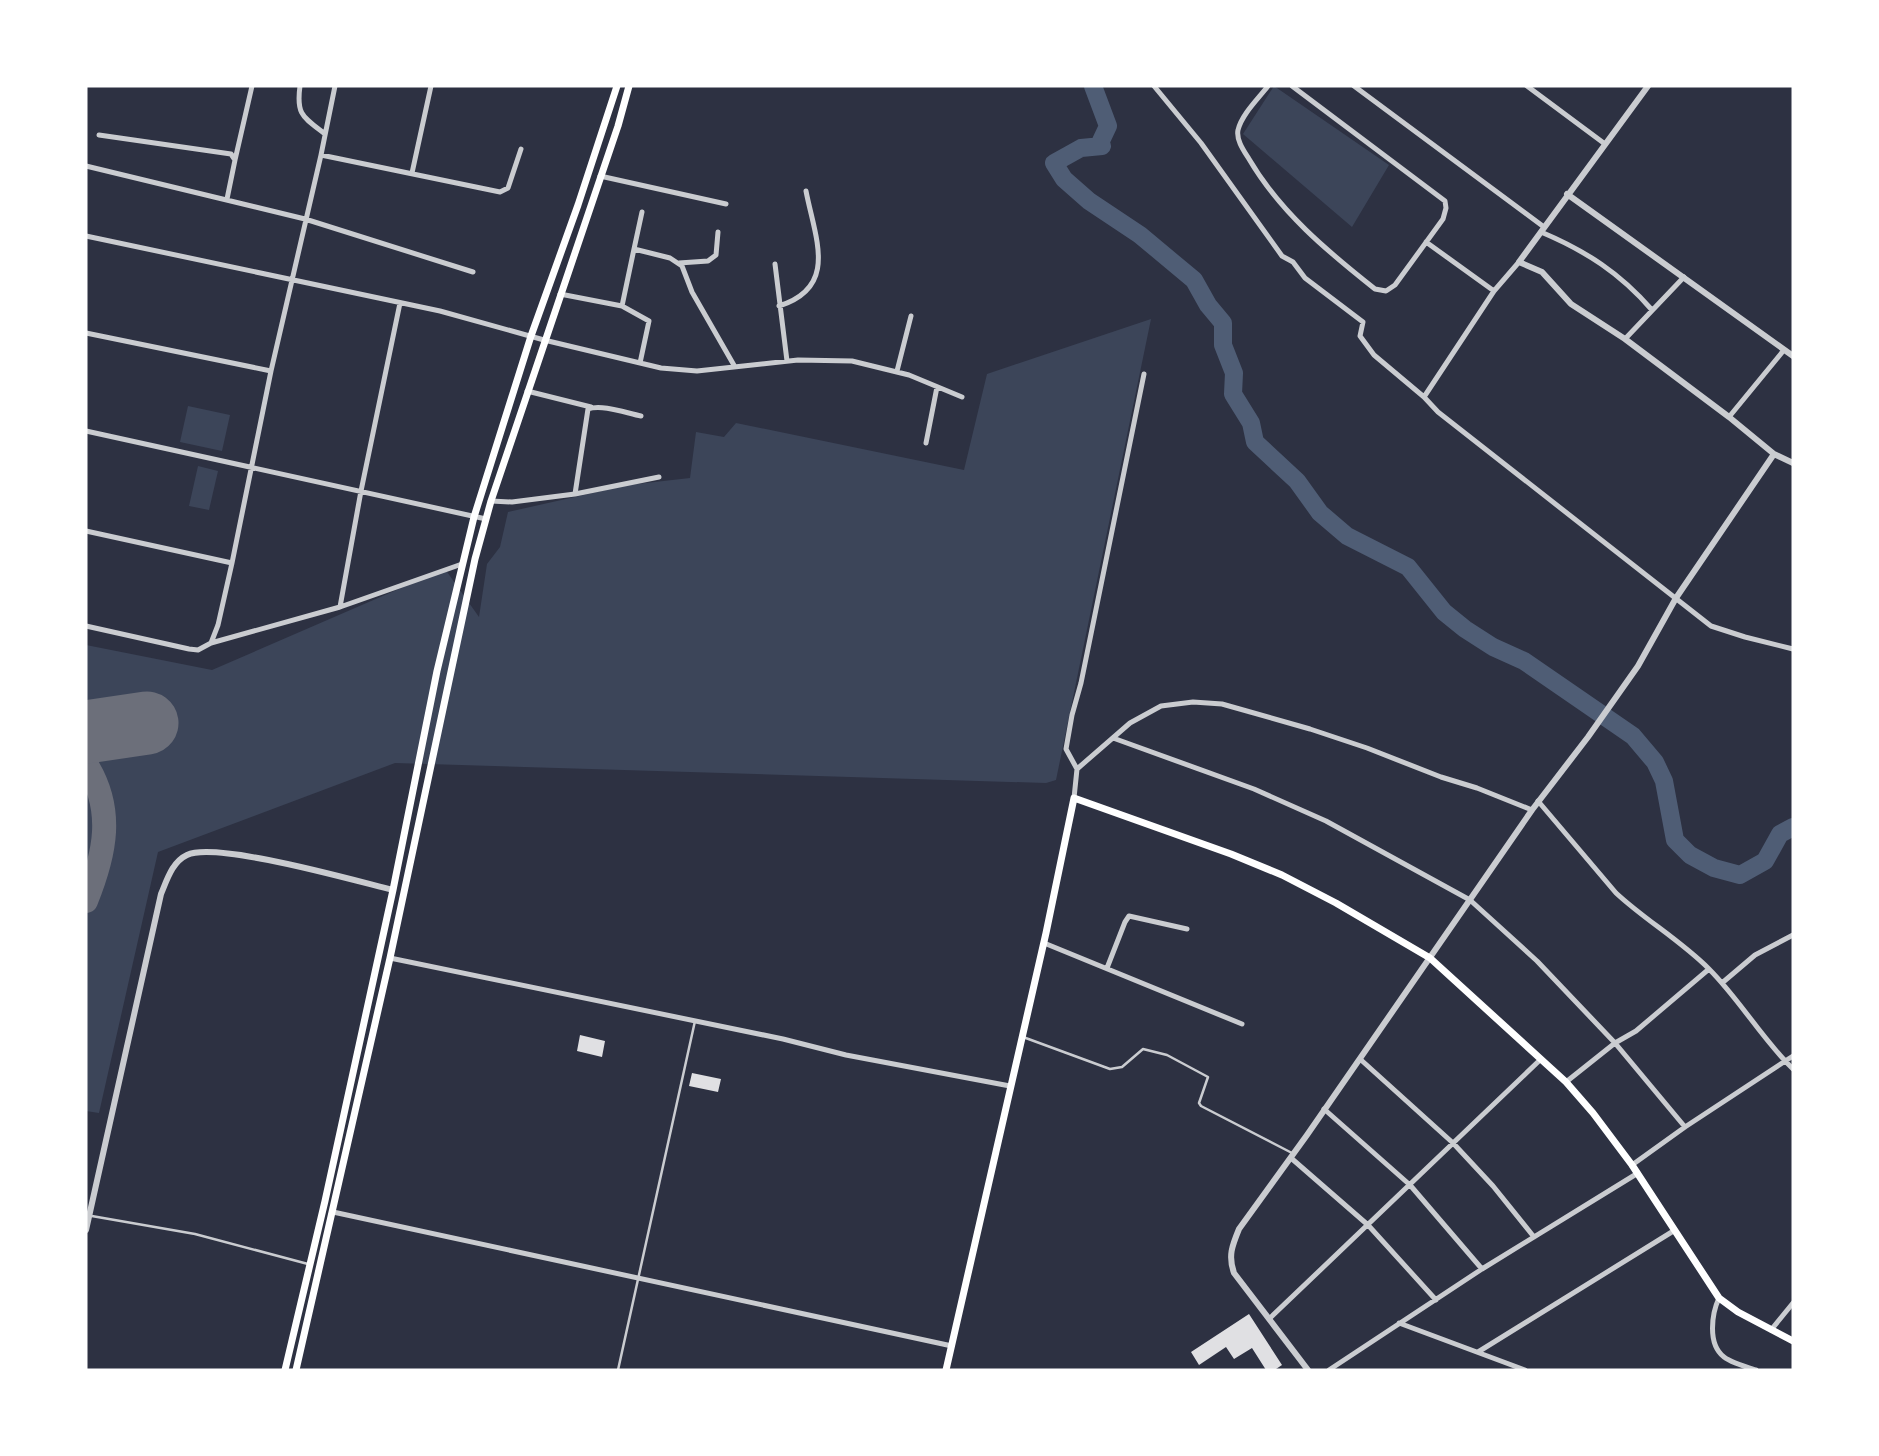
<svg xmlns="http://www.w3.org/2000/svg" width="1879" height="1456" font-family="'PT Sans Narrow',sans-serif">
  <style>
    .green { fill: #3c4559 }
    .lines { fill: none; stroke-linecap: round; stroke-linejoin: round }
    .river { stroke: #4f5d75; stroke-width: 18 }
    .taxiway { stroke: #6c6f7a; stroke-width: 24 }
    .runway { stroke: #6c6f7a; stroke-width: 63 }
    .building { fill: #e0e0e3 }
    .service { stroke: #caccd0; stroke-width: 2.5 }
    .minor { stroke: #caccd0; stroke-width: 5 }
    .tertiary { stroke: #caccd0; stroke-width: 6 }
    .secondary { stroke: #fff; stroke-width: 7 }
  </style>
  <rect width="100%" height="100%" fill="#2d3142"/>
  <path class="green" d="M1274,86L1389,165L1352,227L1243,134Z
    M1151,319L1056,780L1046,783L395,763L158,852L99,1113L86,1111V645L212,670L445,569L479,617L487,564L500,547L508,512L628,485L690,478L696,432L724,437L736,423L964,470L987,374Z
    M188,406L230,415L222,451L180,442Z
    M198,466L218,471L209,510L189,506Z"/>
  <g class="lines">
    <path class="river" d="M1093,86L1108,126L1100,143L1102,146L1081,148L1054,163L1064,179L1089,201L1140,235L1194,280L1208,305L1223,323V345L1234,373L1233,394L1251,423L1255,442L1297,481L1320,513L1347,536L1408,567L1444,612L1465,629L1493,647L1524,661L1633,736L1655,762L1664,781L1675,840L1690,855L1714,868L1740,875L1765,861L1780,834L1793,827"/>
    <path class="taxiway" d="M86,764C115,810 105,854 86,901"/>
    <path class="runway" d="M86,732L147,723"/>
  </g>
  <path class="building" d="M580,1035L605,1041L602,1057L577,1051Z
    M692,1073L721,1079L718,1092L689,1086Z
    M1249,1314L1282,1365L1276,1369L1277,1370H1266L1252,1348L1234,1359L1226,1347L1199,1365L1191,1352Z"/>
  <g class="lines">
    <path class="service" d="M1023,1037L1110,1069L1122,1067L1143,1049L1167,1055L1208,1077L1199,1103L1201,1106L1292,1153
      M86,1215L195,1234L308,1264
      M618,1370L695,1021"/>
    <path class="minor" d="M300,86C296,115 303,117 325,134
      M1154,86L1201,143L1282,256L1293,262L1305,278L1363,322L1360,336L1374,355L1424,397L1438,412L1711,626L1745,637L1793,649
      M1268,86C1258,99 1242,114 1238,130C1236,140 1244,151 1249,159C1280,212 1327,251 1375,289L1386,291L1395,285L1443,219L1446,208L1445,201L1292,86
      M1354,86L1544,227
      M1527,86L1605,144
      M99,135L231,154L235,160L227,199
      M321,155L335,86
      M235,160L252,86
      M86,166L305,219L473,272
      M412,173L431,86
      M600,176L726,204
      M642,212L634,249L670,258L682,266L692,292L735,367
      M1541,232C1586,251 1620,273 1652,310
      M86,236L440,311L544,340L661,368L697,371L798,360L852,361L909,375L962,397
      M1426,242L1494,291
      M634,249L622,306L649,321L640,363
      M679,263L708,261L716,255L718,232
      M775,264L787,361
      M560,294L622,306
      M779,306C839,287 815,238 806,191
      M86,333L271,371
      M1625,339L1684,277
      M897,371L911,316
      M527,391L591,407
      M1424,397L1494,291L1519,262
      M1729,417L1784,350
      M86,431L486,519
      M926,443L937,387
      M575,494L659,477
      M491,501L512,502L575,494L588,409C602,404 626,413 641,416
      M86,531L232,563
      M340,607L361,491L400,303
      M86,626L189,649L198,650L211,643L218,625L232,563L271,371L321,155L500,192L508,188L521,149
      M211,643L340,607L462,564
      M1113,738L1254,789L1326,821L1470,900L1537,961L1615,1043L1685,1127
      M1077,769L1066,749L1072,715L1081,683L1144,374
      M1074,798L1077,769L1130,723L1161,706L1193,702L1222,704L1310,729L1367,748L1441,777L1477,788L1532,810
      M1538,801L1616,893C1645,920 1680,940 1709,969C1740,1000 1762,1039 1793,1069
      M1044,943L1242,1024
      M390,958L783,1039L846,1055L1010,1086
      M1107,968L1125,922L1129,916L1187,929
      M1722,983L1755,955L1793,935
      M1360,1059L1453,1143L1493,1186L1534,1237
      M1566,1082L1615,1043L1636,1031L1709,969
      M1324,1109L1410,1185L1482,1269
      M1291,1158L1368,1225L1436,1300
      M1632,1165L1685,1127L1793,1056
      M333,1212L952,1346
      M1719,1298C1712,1313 1707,1344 1724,1357C1732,1363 1746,1367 1756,1370
      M1269,1319L1541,1059
      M1399,1323L1525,1370
      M1771,1330L1793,1303
      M1478,1352L1675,1230
      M1329,1370L1482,1269L1638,1173"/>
    <path class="tertiary" d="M1648,86L1519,262L1542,272L1571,304L1625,339L1729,417L1774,454L1793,463
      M1567,194L1793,356
      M86,1230L161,894C167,880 172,862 187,855C216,841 356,881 393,890
      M1308,1370L1234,1273C1228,1256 1232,1246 1239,1229L1307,1135L1532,810L1588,737L1638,666L1676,598L1774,454"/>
    <path class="secondary" d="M285,1370L325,1201L393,890L437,671L474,517L531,336L578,205L617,86
      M296,1370L390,958L475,559L491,501L618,126L629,86
      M946,1370L1046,933L1074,798L1231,854L1282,875L1336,903L1430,958L1566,1082L1593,1113L1632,1165L1719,1298L1738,1312L1793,1341"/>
  </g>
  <rect width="1879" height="1456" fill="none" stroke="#ffffff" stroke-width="175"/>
</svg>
